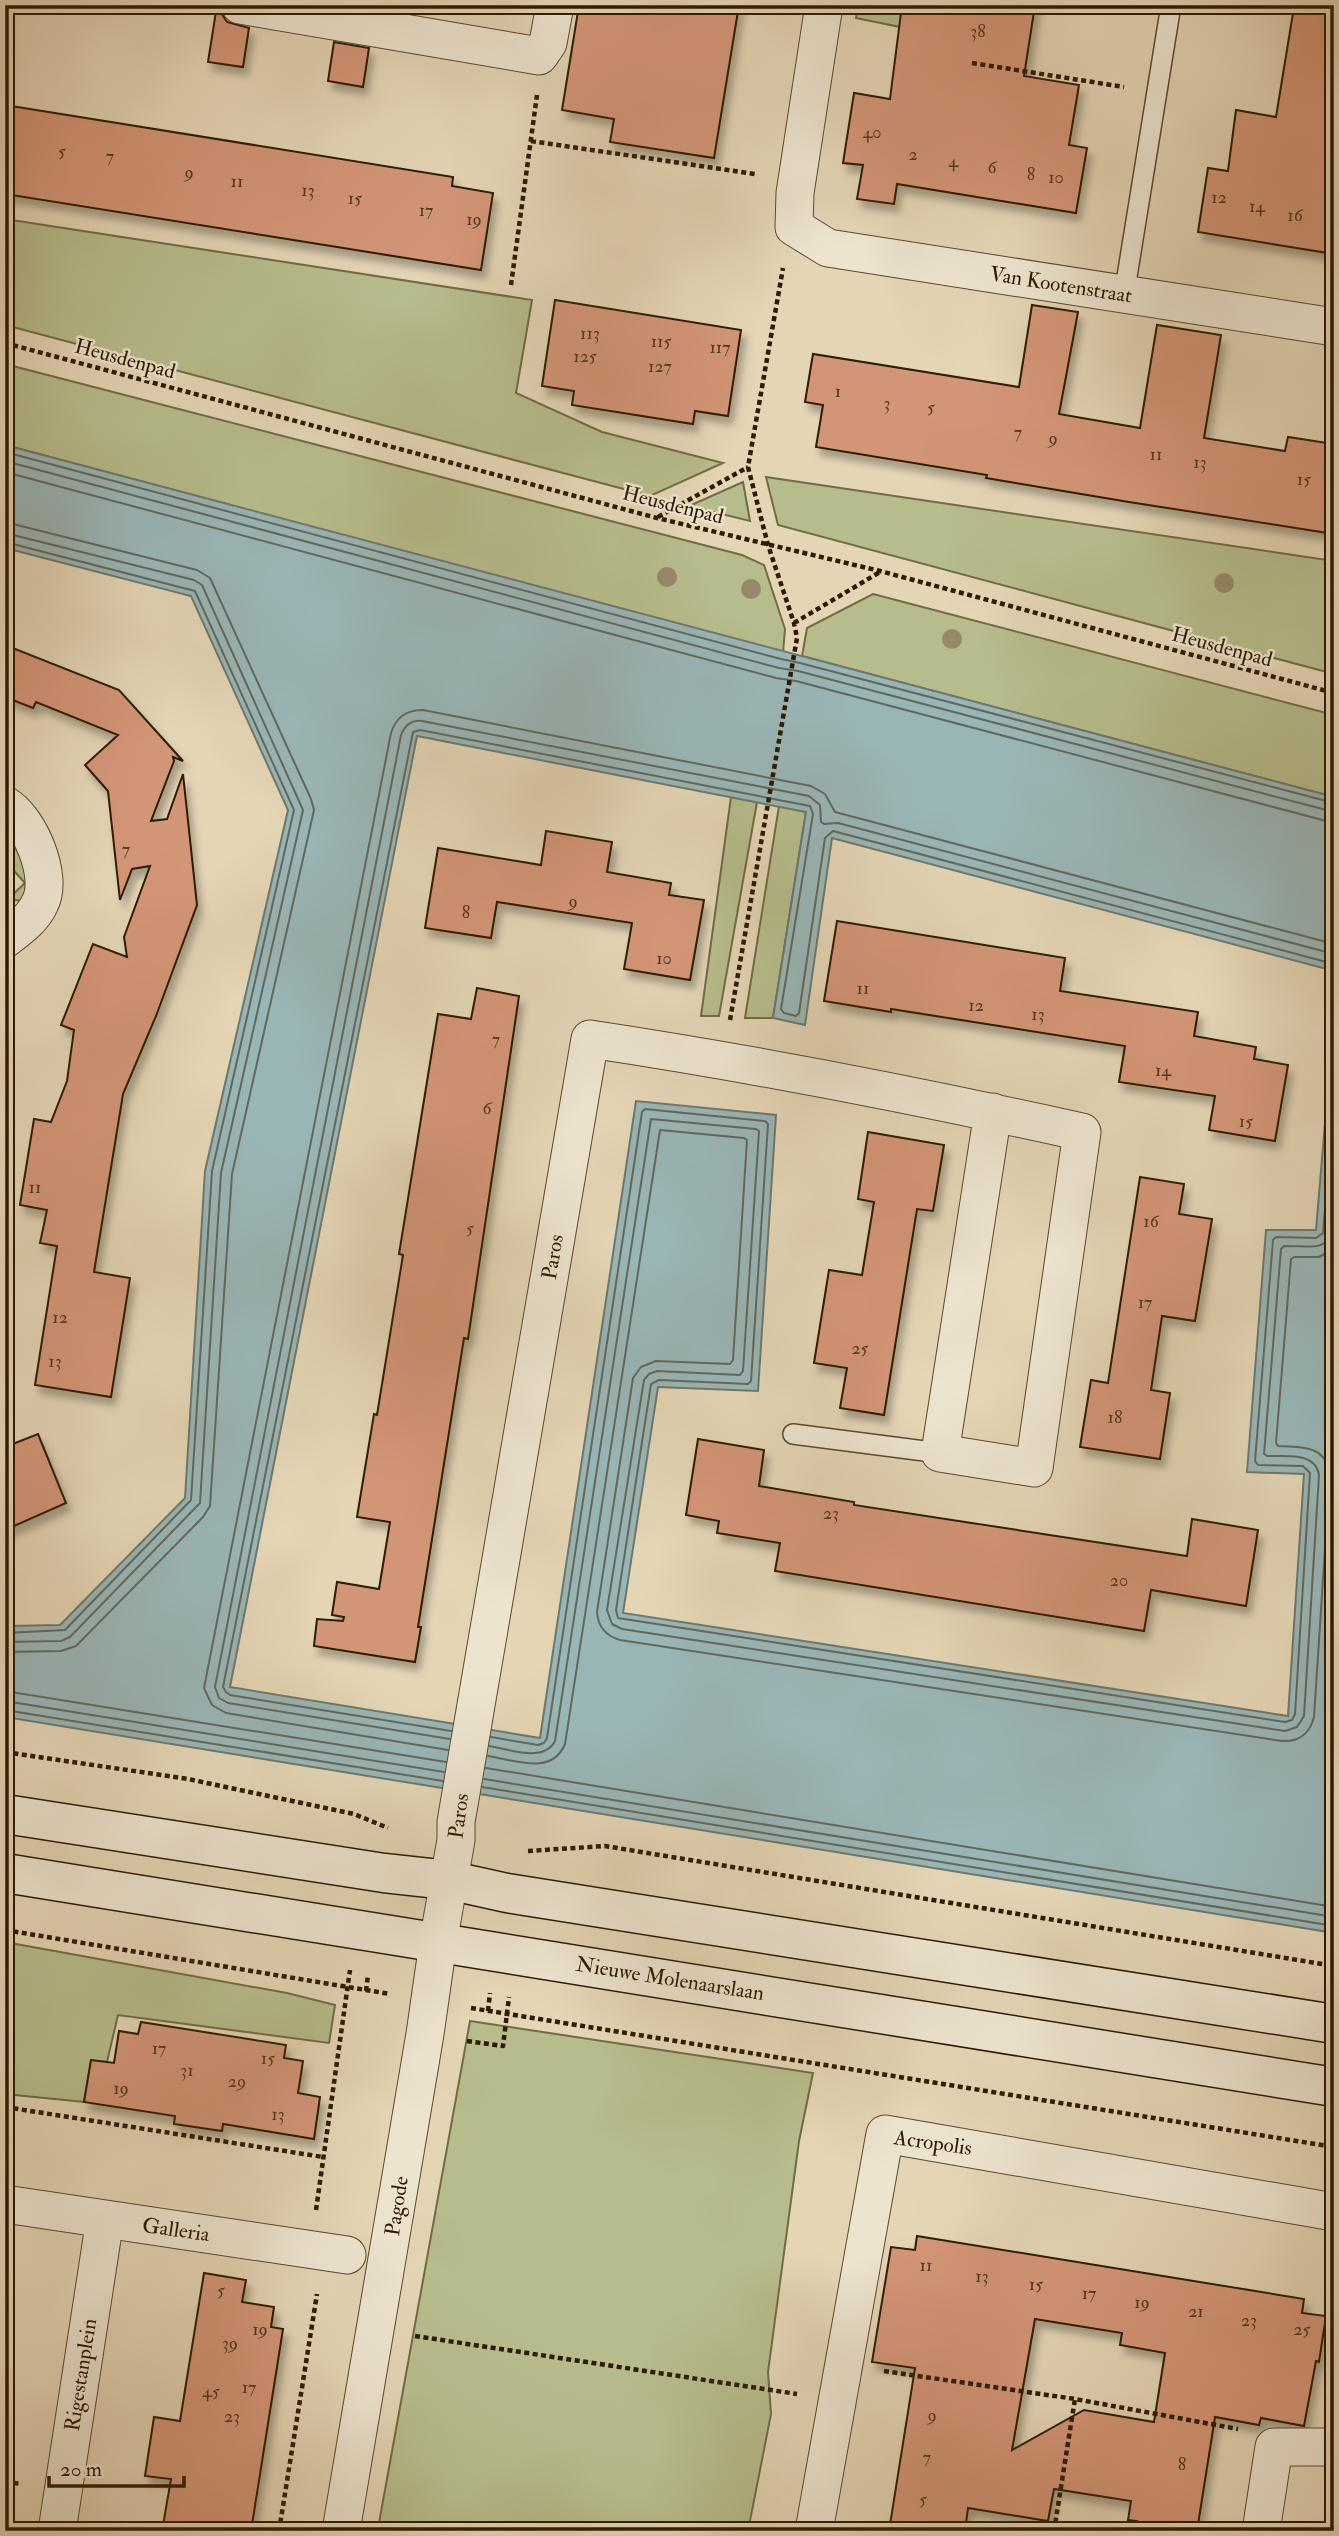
<svg xmlns="http://www.w3.org/2000/svg" width="1339" height="2536" font-family="'IM FELL Double Pica',serif">
  <style>
    .green { fill: #b7bc8c; stroke: #726b46; stroke-width: 2 }
    .water { fill: #99b6b7; stroke: #6e786e; stroke-width: 2 }
    .lines { fill: none; stroke-linecap: round; stroke-linejoin: round }
    .shore { stroke: #63685c; stroke-width: 2 }
    .building { fill: #d39577; stroke: #2d1a01; stroke-width: 2; fill-rule: evenodd; filter: url(#shadow) }
    .lane-casing { stroke: #5b492e; stroke-width: 22 }
    .street-casing { stroke: #5b492e; stroke-width: 39 }
    .secondary-casing { stroke: #2d1a01; stroke-width: 41 }
    .path { stroke: #2d1a01; stroke-width: 4.5; stroke-dasharray: 5 3.5; stroke-linecap: butt }
    .lane { stroke: #ede4cf; stroke-width: 19 }
    .street { stroke: #ede4cf; stroke-width: 37 }
    .secondary { stroke: #ede4cf; stroke-width: 38 }
    .tree { fill: #968969 }
    .labels { text-anchor: middle; dominant-baseline: central; stroke-width: 5; stroke-linejoin: round; paint-order: stroke }
    .number-label { font-size: 18px; fill: #56391e }
    .street-label { font-size: 21px; fill: #2d1a01; stroke: #ede4cf }
  </style>
  <defs>
    <filter id="shadow"><feDropShadow dx="4.5" dy="8" stdDeviation="3.5" flood-color="#0004"/></filter>
  </defs>
  <rect width="100%" height="100%" fill="#e4d5b5"/>
  <filter id="stains"><feTurbulence type="fractalNoise" baseFrequency=".00286" numOctaves="4"/><feColorMatrix values="0 0 0 0 .2 0 0 0 0 .09 0 0 0 0 .02 0 0 0 .5 -.17"/></filter>
  <radialGradient id="worn" r=".72"><stop offset=".6" stop-color="#630" stop-opacity="0"/><stop offset="1" stop-color="#630" stop-opacity=".3"/></radialGradient>
  <path class="green" d="M858,5H904L900,27L856,18Z
    M5,219L532,300L516,393L602,432L723,463L650,496L5,325Z
    M5,364L742,555L764,565L785,629L783,653L5,445Z
    M766,477L1334,561V674L778,525Z
    M743,482L750,521L689,506Z
    M873,594L1334,715V797L802,656L807,628Z
    M731,797L757,802L719,1016H701Z
    M779,806L806,812L773,1018H745Z
    M5,816L25,846L27,895L22,901L8,899L25,883L5,861Z
    M5,1942L287,1993L335,2005L329,2043L118,2015L107,2062L91,2060L84,2102L5,2094L9,2046L5,2044Z
    M470,2021L813,2073L799,2141L768,2372L771,2414L748,2531H418L379,2523Z"/>
  <path class="water" d="M5,445L1334,797V971L832,838L805,1025L773,1018L806,812L417,736L230,1687L540,1738L636,1101L776,1115L758,1391L658,1387L623,1613L1288,1716L1304,1474L1247,1472L1266,1230H1316L1334,1016V1933L5,1717V1626L60,1625L185,1498L205,1171L288,810L191,596L5,548Z"/>
  <g class="lines">
    <path class="shore" d="M5,452L781,659L800,663L1334,803
      M5,461L779,668L798,671L1334,812
      M5,472L776,678L796,681L1334,823
      M5,522L197,570L210,578L311,799L314,810L232,1174L210,1506L203,1517L76,1646L61,1651L5,1652
      M5,533L194,580L202,585L303,810L221,1173L200,1503L70,1637L61,1641L5,1642
      M5,542L195,591L294,810L212,1171L191,1500L65,1630L5,1633
      M5,1691L446,1762
      M5,1701L444,1772
      M5,1710L443,1781
      M451,1731L230,1695L226,1692L223,1687L413,732L420,730L810,806L813,814L781,1009L784,1013L796,1016L799,1013L825,838L833,831L1334,964
      M491,1737L538,1745L544,1743L547,1738L642,1112L645,1109L765,1121L768,1124L751,1381L748,1384L659,1380L651,1384L616,1610L618,1618L1285,1722L1292,1720L1295,1714L1310,1473L1303,1466L1258,1465L1255,1461L1273,1240L1276,1237L1316,1238L1323,1233L1334,1103
      M450,1739L228,1703L219,1698L215,1687L401,735C405,725 412,720 422,721L809,796L820,805L821,822L824,824L838,823L1334,954
      M489,1746C509,1749 544,1763 555,1741L651,1119L756,1129L759,1131L743,1371L740,1375L657,1371L649,1374L644,1380L607,1610L612,1624L622,1629L1285,1731L1297,1727L1304,1716L1319,1475C1315,1451 1286,1457 1267,1456L1264,1454L1281,1249L1284,1246C1321,1246 1330,1254 1334,1211
      M448,1750L226,1713L212,1705L204,1688L391,733C396,717 406,710 423,710L811,786L825,794L835,812L1334,944
      M488,1756C514,1760 552,1776 565,1744L660,1130L744,1138L747,1140L733,1360L730,1364L656,1361L641,1367L633,1378L597,1612C598,1627 606,1636 620,1640L1282,1741C1299,1742 1310,1733 1314,1717L1330,1472C1324,1445 1301,1447 1278,1446L1276,1443L1291,1259L1294,1257H1319L1334,1249
      M486,1768L1334,1907
      M484,1779L1334,1917
      M482,1787L1334,1926"/>
  </g>
  <path class="building" d="M217,5H220L221,13L227,22L249,28L243,67L208,62Z
    M579,5H739L714,158L610,142L614,119L562,110Z
    M902,5H1035L1024,76L1079,85L1069,145L1087,148L1076,213L897,184L894,204L857,199L863,165L843,163L854,93L890,99Z
    M1294,7L1334,13V254L1198,232L1208,168L1228,171L1236,110L1276,117Z
    M334,42L369,48L363,87L328,81Z
    M5,105L453,177L452,186L493,193L481,270L5,194Z
    M555,300L741,330L728,416L695,411L693,424L572,405L574,391L542,386Z
    M1032,305L1078,312L1059,414L1140,428L1157,325L1221,335L1204,438L1285,451L1288,437L1334,444V534L1129,502L986,478L987,475L816,447L823,405L805,402L813,354L1019,387Z
    M5,645L119,690L183,761L173,757L174,761L151,821L167,819L183,774L197,905L156,1016L123,1094L94,1272L130,1278L111,1397L35,1385L57,1246L40,1243L47,1210L20,1205L34,1119L51,1122L67,1081L74,1030L61,1025L93,944L127,957L124,937L150,866L132,869L120,900L108,791L85,765L118,735L36,702L33,708L5,697Z
    M546,831L612,842L607,872L671,883L669,895L704,900L690,980L624,969L632,923L497,902L491,938L425,928L438,848L541,865Z
    M837,921L1065,958L1060,991L1198,1012L1194,1036L1256,1047L1254,1059L1288,1065L1275,1141L1209,1130L1215,1096L1119,1082L1125,1046L891,1009V1012L824,1001Z
    M477,988L519,996L468,1339L464,1338L418,1627H421L415,1662L314,1646L317,1619L343,1621L344,1617L332,1615L337,1582L379,1589L390,1522L357,1517L374,1414L377,1415L403,1255L399,1254L438,1014L471,1019Z
    M868,1132L944,1145L933,1211L917,1209L884,1415L840,1408L847,1368L814,1363L829,1270L862,1275L874,1202L858,1199Z
    M1140,1177L1184,1184L1179,1214L1212,1219L1195,1321L1162,1316L1151,1390L1170,1393L1160,1459L1080,1447L1091,1380L1108,1383Z
    M38,1434L66,1503L5,1530V1447Z
    M698,1439L764,1450L759,1486L854,1502V1505L1187,1556L1192,1519L1258,1530L1246,1606L1151,1590L1144,1631L775,1571L780,1543L717,1533L719,1521L686,1515Z
    M141,2022L286,2045L284,2058L303,2061L298,2093L320,2097L314,2139L223,2124L222,2131L174,2124L175,2116L84,2102L91,2060L114,2063L119,2031L138,2034Z
    M917,2236L1304,2299L1302,2313L1326,2316L1319,2362L1316,2361L1304,2426L1261,2418L1259,2425L1215,2417L1197,2531H1135L1137,2521L1128,2520L1131,2501L1054,2489L1048,2521L968,2508L965,2531H889L915,2368L872,2362L891,2247L915,2250ZM1035,2319L1122,2333L1120,2345L1165,2353L1154,2422L1084,2410L1012,2450Z
    M204,2273L246,2280L242,2302L274,2307L271,2327L283,2329L251,2531H162L171,2479L145,2476L154,2417L180,2421Z"/>
  <g class="lines">
    <g class="lane-casing">
      <path id="lane" d="M1124,295L1171,5
        M793,1434L940,1453"/>
    </g>
    <g class="street-casing">
      <path id="street" d="M240,5L539,56L548,43L555,5
        M824,5L795,193L794,227L828,248L1334,327
        M5,805C29,819 54,876 40,903C33,919 18,929 5,939
        M5,2204L347,2255
        M57,2531L105,2219
        M341,2531L425,2034L438,1943L456,1840V1822L590,1039C756,1064 919,1096 1082,1132L1034,1468L940,1453L993,1112
        M814,2531L885,2134L1334,2212
        M1261,2531L1274,2447H1334"/>
    </g>
    <g class="secondary-casing">
      <path id="secondary" d="M5,1814L384,1873L448,1880L507,1893L1334,2024
        M5,1873L1334,2087"/>
    </g>
    <path class="path" d="M972,63L1124,87
      M531,141L755,174
      M511,285L537,95
      M5,343L657,518L880,571L1334,693
      M658,517L748,467
      M794,623L880,572
      M730,1020L797,638L794,623L768,545L748,467L783,268
      M5,1752L188,1779L354,1814L388,1828
      M528,1851L605,1846L1334,1966
      M5,1930L390,1994
      M366,1991L368,1975
      M471,2008L1334,2147
      M488,2011L490,1993
      M467,2041L503,2046L509,1997
      M5,2107L323,2157
      M316,2210L350,1970
      M415,2336L797,2394
      M884,2371L1075,2399L1238,2429
      M5,2482L22,2484
      M279,2531L317,2294
      M1054,2531L1075,2399"/>
    <use href="#lane" class="lane"/>
    <use href="#street" class="street"/>
    <use href="#secondary" class="secondary"/>
  </g>
  <g class="tree">
    <circle cx="667" cy="577" r="10"/>
    <circle cx="1224" cy="583" r="10"/>
    <circle cx="751" cy="589" r="10"/>
    <circle cx="952" cy="639" r="10"/>
  </g>
  <g class="labels">
    <g class="number-label">
      <text x="978" y="31">38</text>
      <text x="872" y="132">40</text>
      <text x="62" y="151">5</text>
      <text x="913" y="154">2</text>
      <text x="110" y="156">7</text>
      <text x="953" y="161">4</text>
      <text x="992" y="167">6</text>
      <text x="189" y="172">9</text>
      <text x="1031" y="174">8</text>
      <text x="1056" y="177">10</text>
      <text x="237" y="181">11</text>
      <text x="308" y="190">13</text>
      <text x="1219" y="197">12</text>
      <text x="355" y="198">15</text>
      <text x="1257" y="206">14</text>
      <text x="426" y="210">17</text>
      <text x="1295" y="215">16</text>
      <text x="474" y="219">19</text>
      <text x="590" y="333">113</text>
      <text x="661" y="341">115</text>
      <text x="720" y="347">117</text>
      <text x="585" y="356">125</text>
      <text x="660" y="366">127</text>
      <text x="838" y="391">1</text>
      <text x="887" y="403">3</text>
      <text x="931" y="407">5</text>
      <text x="1018" y="432">7</text>
      <text x="1053" y="438">9</text>
      <text x="1156" y="454">11</text>
      <text x="1200" y="462">13</text>
      <text x="1304" y="479">15</text>
      <text x="126" y="849">7</text>
      <text x="573" y="901">9</text>
      <text x="466" y="912">8</text>
      <text x="664" y="958">10</text>
      <text x="863" y="988">11</text>
      <text x="976" y="1005">12</text>
      <text x="1038" y="1014">13</text>
      <text x="496" y="1039">7</text>
      <text x="1163" y="1070">14</text>
      <text x="487" y="1108">6</text>
      <text x="1246" y="1121">15</text>
      <text x="35" y="1187">11</text>
      <text x="1151" y="1221">16</text>
      <text x="470" y="1228">5</text>
      <text x="1145" y="1302">17</text>
      <text x="60" y="1317">12</text>
      <text x="860" y="1348">25</text>
      <text x="55" y="1361">13</text>
      <text x="1115" y="1417">18</text>
      <text x="831" y="1513">23</text>
      <text x="1119" y="1580">20</text>
      <text x="159" y="2048">17</text>
      <text x="268" y="2058">15</text>
      <text x="187" y="2070">31</text>
      <text x="237" y="2081">29</text>
      <text x="121" y="2088">19</text>
      <text x="278" y="2114">13</text>
      <text x="926" y="2265">11</text>
      <text x="982" y="2276">13</text>
      <text x="1036" y="2284">15</text>
      <text x="221" y="2290">5</text>
      <text x="1089" y="2293">17</text>
      <text x="1142" y="2302">19</text>
      <text x="1196" y="2311">21</text>
      <text x="1249" y="2320">23</text>
      <text x="260" y="2329">19</text>
      <text x="1302" y="2329">25</text>
      <text x="230" y="2343">39</text>
      <text x="249" y="2387">17</text>
      <text x="211" y="2391">45</text>
      <text x="932" y="2415">9</text>
      <text x="232" y="2416">23</text>
      <text x="927" y="2457">7</text>
      <text x="1182" y="2464">8</text>
      <text x="923" y="2499">5</text>
    </g>
    <g class="street-label">
      <text transform="translate(1061 285) rotate(9)">Van Kootenstraat</text>
      <text transform="translate(125 359) rotate(15)">Heusdenpad</text>
      <text transform="translate(673 505) rotate(14)">Heusdenpad</text>
      <text transform="translate(1222 647) rotate(15)">Heusdenpad</text>
      <text transform="translate(553 1257) rotate(-80)">Paros</text>
      <text transform="translate(459 1816) rotate(-82)">Paros</text>
      <text transform="translate(670 1979) rotate(9)">Nieuwe Molenaarslaan</text>
      <text transform="translate(933 2143) rotate(8)">Acropolis</text>
      <text transform="translate(397 2206) rotate(-81)">Pagode</text>
      <text transform="translate(176 2230) rotate(8)">Galleria</text>
      <text transform="translate(81 2375) rotate(-81)">Rigestanplein</text>
    </g>
  </g>
  <rect width="1339" height="2536" fill="none" stroke="#e4d5b5" stroke-width="28"/>
  <rect x="7" y="7" width="1325" height="2522" fill="none" stroke="#2d1a01" stroke-width="3.5"/>
  <rect x="14" y="14" width="1311" height="2508" fill="none" stroke="#2d1a01" stroke-width="2"/>
  <path d="M49 2476v10h135v-10" fill="none" stroke="#2d1a01" stroke-width="3.5"/>
  <text x="60" y="2476" font-size="21" fill="#2d1a01" stroke="#ede4cf" stroke-width="5" paint-order="stroke">20 m</text>
  <rect width="100%" height="100%" filter="url(#stains)"/>
  <rect width="100%" height="100%" fill="url(#worn)"/>
</svg>
